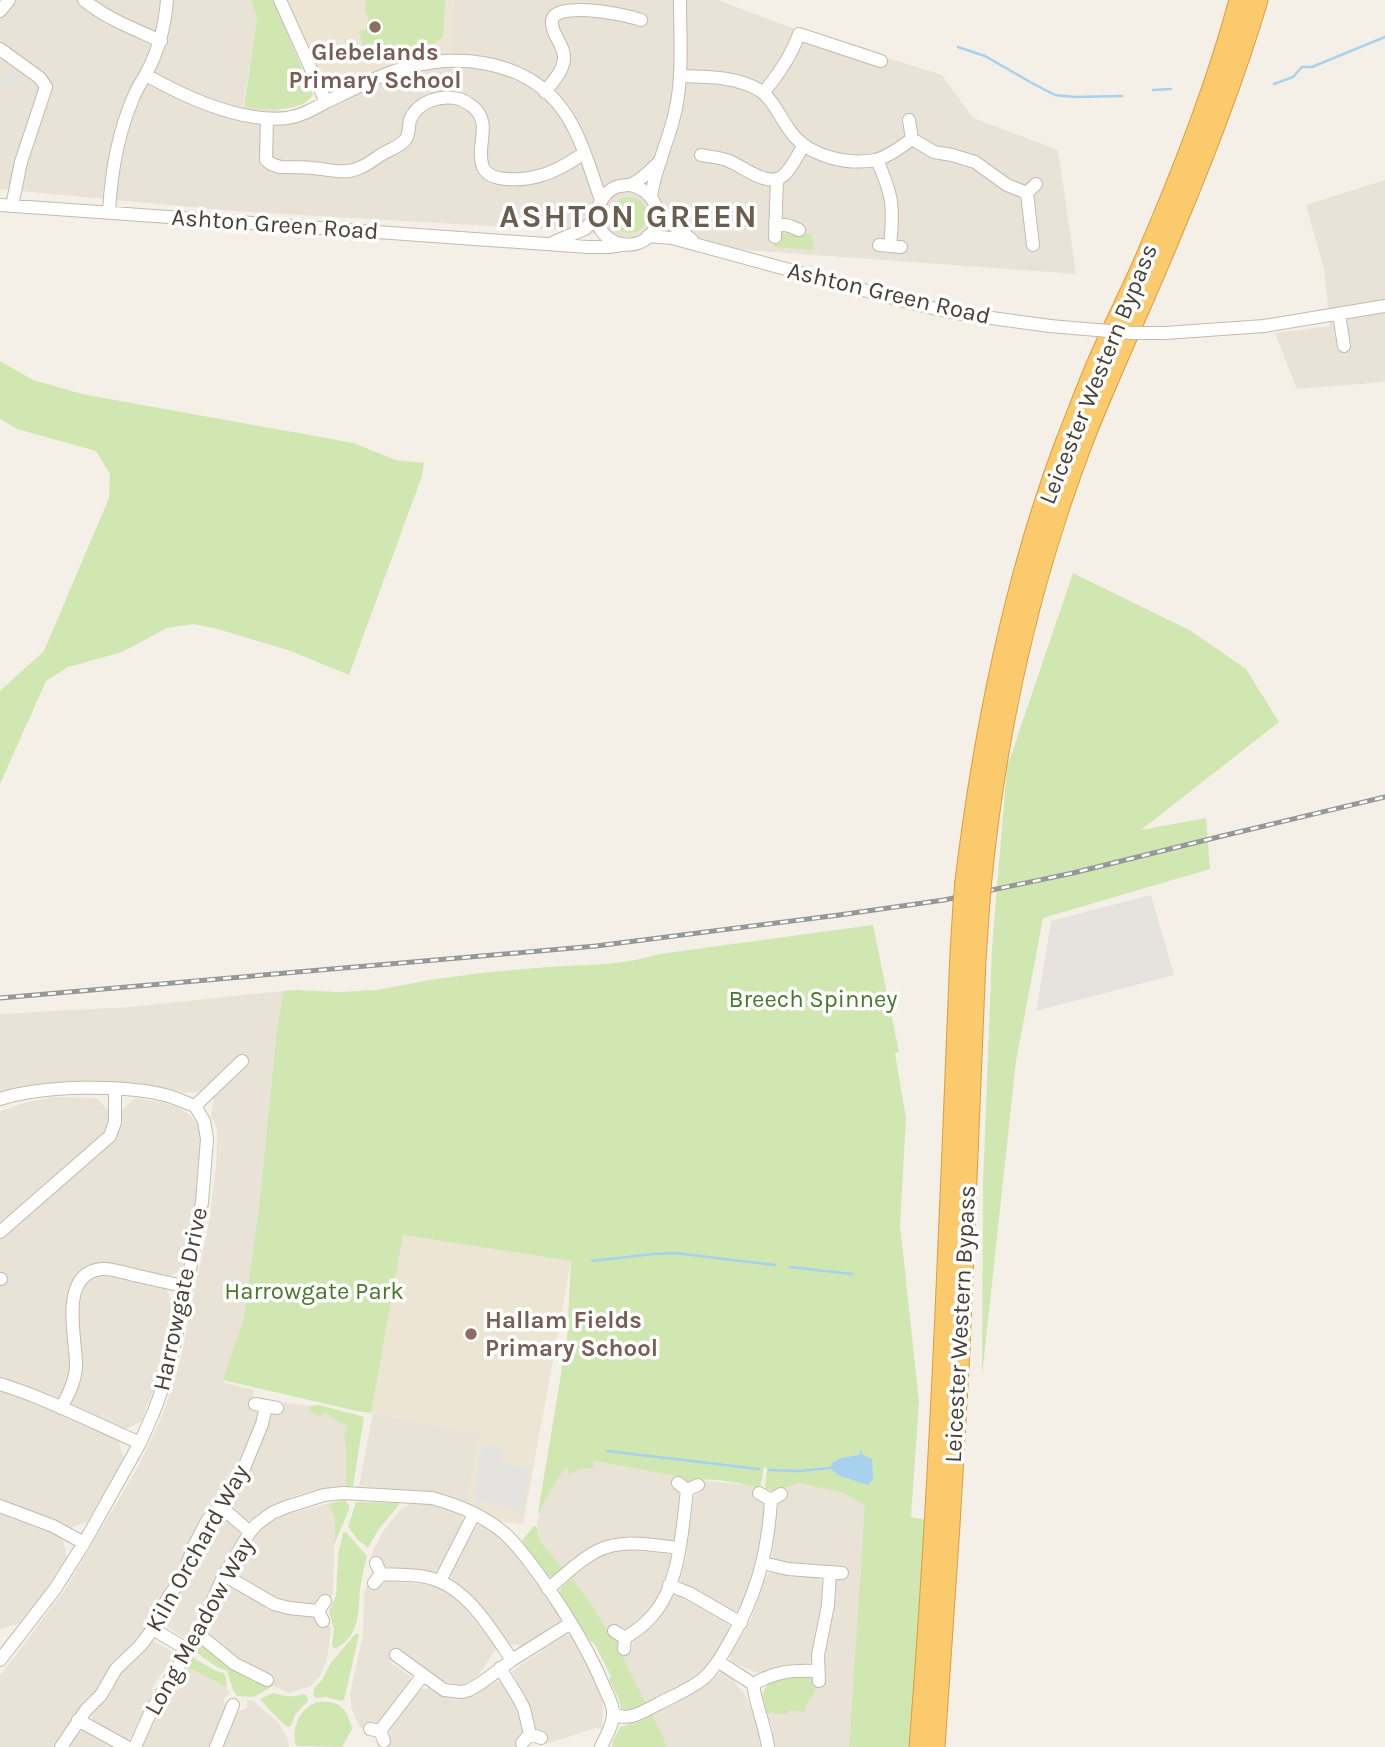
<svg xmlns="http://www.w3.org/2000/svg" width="1385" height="1747" font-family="Karla,sans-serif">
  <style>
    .residential { fill: #e8e2d7 }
    .industrial { fill: #e6e2dd }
    .education { fill: #ece5d3 }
    .green { fill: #d0e7b2 }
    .parking { fill: #e5e3e0 }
    .water { fill: #a6d2ef }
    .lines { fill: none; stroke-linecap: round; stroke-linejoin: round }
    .stream { stroke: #a6d2ef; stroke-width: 2.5 }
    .minor-casing { stroke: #c2bbae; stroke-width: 14 }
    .highway-casing { stroke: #da9e3c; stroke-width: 21 }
    .minor { stroke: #fff; stroke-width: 12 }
    .highway { stroke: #faca6d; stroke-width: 19 }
    .rail-casing { stroke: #979797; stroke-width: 5 }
    .rail { stroke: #fff; stroke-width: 2.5; stroke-dasharray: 8; stroke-linecap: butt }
    .minor-bridge-casing { stroke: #c2bbae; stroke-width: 14; stroke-linecap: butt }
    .highway-bridge-casing { stroke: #da9e3c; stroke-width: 21; stroke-linecap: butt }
    .minor-bridge { stroke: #fff; stroke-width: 12 }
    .highway-bridge { stroke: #faca6d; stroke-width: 19 }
    .education-dot { fill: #8d6e63; stroke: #fff; stroke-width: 2.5 }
    .labels { text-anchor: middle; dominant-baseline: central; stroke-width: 7; stroke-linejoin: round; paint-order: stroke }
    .education-label { font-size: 24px; font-weight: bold; fill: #785e54; stroke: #fff }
    .street-label { font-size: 24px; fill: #474137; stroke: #fff }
    .park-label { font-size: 24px; fill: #49782b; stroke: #fff }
    .district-label { font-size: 32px; font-weight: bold; letter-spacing: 2px; fill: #6a5e4e; stroke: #fff }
  </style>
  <rect width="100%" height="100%" fill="#f4f0e8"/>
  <path class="residential" d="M0,0H251L257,18L243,107L289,111L405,62L450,54L455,0H718L792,28L942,75L973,118L1058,150L1076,274L747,250L547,229L233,211L0,189Z
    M1385,180V382L1297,389L1275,333L1330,326L1324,269L1306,205Z
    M283,991L276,1038L259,1207L243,1321L223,1382L254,1390L251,1408L256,1411L259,1418L239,1466L223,1493L202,1518L183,1564L144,1634L79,1712L54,1747H0V1676L66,1588L138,1467L163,1414L180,1362L210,1216L216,1167L217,1133L215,1123L211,1117L214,1099L204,1091L185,1093L167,1088L120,1082L69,1081L29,1085L0,1094V1014L130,1007Z
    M54,1097L97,1098L108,1110L121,1111L135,1098L165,1103L179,1108L191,1116L198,1125L202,1136L201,1162L195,1214L184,1268L168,1278L167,1291L176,1307L158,1379L141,1422L126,1429L119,1443L124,1459L87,1522L70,1528L63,1540L67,1557L43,1594L20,1623L0,1629V1111L28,1102Z
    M284,1402L310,1406L309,1412L317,1414L324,1411L341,1424L344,1423L347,1429L344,1435L346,1453V1487L313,1490L293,1496L267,1508L250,1520L247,1521L231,1506L232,1500L270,1417L275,1413L281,1412Z
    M373,1413L480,1433L467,1503L435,1492L417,1490H388L359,1486Z
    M593,1461L680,1477L674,1486L680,1493L681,1498L675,1537L673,1540L670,1541L631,1536L615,1538L599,1543L586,1550L563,1569L539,1539L537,1522L546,1499L563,1469L567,1466Z
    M698,1480L749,1485L760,1489L762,1501L764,1506L760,1550L741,1608L737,1611H734L682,1583L680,1579L686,1557L693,1500L696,1494L702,1491Z
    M798,1483L844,1493L866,1506L849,1747H775L772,1728L767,1713L787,1715L790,1710L805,1706L812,1697L824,1655L835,1582L840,1578L845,1568L782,1563L773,1560L772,1557L777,1506L779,1501L785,1497L779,1488Z
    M412,1503H424L445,1509L462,1516V1523L438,1570L432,1573L388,1567L384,1565L381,1559L370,1564L372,1552L384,1530L402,1508Z
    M327,1504L332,1509L334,1516L335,1525L333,1593L329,1602H318L311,1604L287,1601L262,1591L236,1576L235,1569L260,1530L273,1521L287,1514Z
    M221,1518L225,1519L239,1530L240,1535L221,1566L198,1617L186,1639L163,1624V1622L197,1546L215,1520Z
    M478,1525H482L498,1535L512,1550L560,1617V1623L523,1646L510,1644L468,1592L451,1578V1572L475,1528Z
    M627,1550L668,1554L671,1556L669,1565L659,1595L648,1613L635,1625L626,1629L615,1626L610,1635L594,1608L572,1578L592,1562L602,1556L613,1552Z
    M771,1572L788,1575L818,1577L823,1582L821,1611L812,1660L807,1664L786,1665L760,1673L755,1672L734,1663L731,1661L730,1655L751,1619L766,1576Z
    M386,1581L430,1585L445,1591L459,1601L495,1646L496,1649L478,1676L468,1682L458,1685L440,1680L398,1650L390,1662L410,1676L411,1682L379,1722L367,1732L360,1727L358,1723L352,1710L350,1695L363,1634L364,1596L366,1588L369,1582L377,1589Z
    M230,1587L271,1609L311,1616L317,1620H327L331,1629L327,1658L320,1676L311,1686L289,1693L273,1686L240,1670L202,1641L224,1590Z
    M675,1595L680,1597L725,1621L729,1625V1630L713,1659L702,1671L688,1681L646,1703L626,1664L622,1651L631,1650L634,1641L658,1620L671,1599Z
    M565,1635L571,1636L589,1667L603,1697L602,1729L595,1728L549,1743H541L539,1731L535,1727L528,1707L512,1671Z
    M152,1640L177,1655L170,1666L167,1665L151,1690L153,1693L130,1739H126L93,1722L91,1714L118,1675Z
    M185,1667L200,1673L222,1684L230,1693L223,1699L226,1708L209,1747H142L164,1701Z
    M721,1672L730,1676L746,1696L756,1722L761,1747H666L663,1736L652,1715L703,1688Z
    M496,1681L501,1682L518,1709L523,1733L516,1741L522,1747H384L382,1744L390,1741L389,1734L391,1727L421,1689L428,1688L445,1697L462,1698L475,1695Z
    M247,1700L253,1701L278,1722L288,1740L289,1747H220L237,1712L247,1708Z
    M81,1731H85L114,1747H65Z"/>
  <path class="industrial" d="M1151,895L1174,975L1036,1011L1051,921Z"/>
  <path class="education" d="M283,0H455L451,54L405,62L329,94Z
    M403,1235L571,1261L523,1524L503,1522L467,1503L480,1433L370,1412Z"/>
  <path class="green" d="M251,0H272L275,5L313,94C303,114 262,110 244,107L257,18Z
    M366,0H445L443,36C423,56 395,60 368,57L358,31L365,30L369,18L365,11Z
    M611 215a18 18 0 1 1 36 0a18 18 0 1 1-36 0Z
    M780,231L811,234L814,250L774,247L775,232Z
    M0,361L33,380L82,394L353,443L396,460L424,463L422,476L349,675L288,650L214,628L193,624L167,628L122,652L68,667L46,681L0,784V691L44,651L109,498L110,474L96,451L17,429L0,419Z
    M1073,573L1191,631L1246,669L1279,722L1141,830L1206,818L1210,869L1043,918L1016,1061L982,1376L983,1186L992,948L1007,767Z
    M873,925L899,1052L895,1053L906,1118L900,1225L919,1402L911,1517L927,1520L913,1747H849L865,1506L844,1493L798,1483L773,1491L765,1489L767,1468L764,1467L760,1489C748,1484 713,1478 700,1480C696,1480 693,1482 689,1482L680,1477L594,1461L593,1468L581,1469L569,1474L567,1466L564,1469L546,1499L540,1513H538L567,1338L571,1261L403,1235L371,1412L373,1413L357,1411L223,1380L243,1321L259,1207L276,1038L283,991L295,990L339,992L377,990L430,980L481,973L547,967L606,964L631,961L660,954Z
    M319,1405L364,1417L353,1486L346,1487V1453L344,1435L347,1428L344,1423L341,1424L325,1412L321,1416L309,1412L310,1406Z
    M345,1500L349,1505V1509L334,1545C335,1530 338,1515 327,1504Z
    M356,1502L398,1503L399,1505L378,1530L368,1548L358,1540L348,1527Z
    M534,1526L537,1527L539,1539L563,1569L552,1577L547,1575L523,1543V1539Z
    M346,1532L367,1556C364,1567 362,1578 360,1589C358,1613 360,1636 335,1649L332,1645L334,1630L329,1611L336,1596L338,1555L343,1533Z
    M572,1578L594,1608L610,1635L617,1641V1651H622L626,1664L646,1703L628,1711L621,1708L619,1699L609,1680L611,1676L594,1643L590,1641L560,1593L561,1588Z
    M356,1633L359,1635L344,1700L341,1701L326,1697L316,1698L313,1695L314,1688L322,1680L330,1664Z
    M202,1641L240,1670L273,1686L254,1697L237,1696L233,1690L227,1671L217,1667L197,1653L196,1650Z
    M192,1657L216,1671L224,1673L226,1678L227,1688L200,1673L185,1667Z
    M808,1676C826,1687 807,1698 804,1712L790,1710L787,1715L767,1713C766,1708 763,1701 763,1696C764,1675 794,1677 808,1676Z
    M273,1693C285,1696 291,1698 303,1694L306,1695L308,1699L307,1702L295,1715L291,1726L288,1727C280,1721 266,1707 260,1699Z
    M317,1702C340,1700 347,1708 352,1729L342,1747L296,1746C291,1728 299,1709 317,1702Z
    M652,1715L663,1736L666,1747H612L613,1741L620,1727L641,1721Z"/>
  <path class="parking" d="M8,69L20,79L11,90L6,86L0,91V80Z
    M483,1443L504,1447L501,1463L531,1469L523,1514L514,1513L515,1509L473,1501Z"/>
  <path class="water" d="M860,1451H862V1454L872,1459L873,1479L868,1485L840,1476L832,1470L831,1464L841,1458L859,1455Z"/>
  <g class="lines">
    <path class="stream" d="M958,47L985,56L1030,82L1055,95L1075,97L1122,96
      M1274,84L1293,77L1302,67H1312L1385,37
      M1153,90L1171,89
      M592,1261L653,1254L675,1253L775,1265
      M790,1267L852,1274
      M607,1451L759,1469
      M769,1470L798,1471L831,1468"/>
    <g class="minor-casing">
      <path id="minor" d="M84,0C107,19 134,29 161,41
        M280,0L326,102
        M0,11L9,0
        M0,49L40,78L46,87L21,162L12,206
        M146,75C185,97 241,123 287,118C302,116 313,109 326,102C345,93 365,83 384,75C446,50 528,55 567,116C583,142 591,172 601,200
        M680,76C707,77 735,76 759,90C775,100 782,123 795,137C813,157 849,165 875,160C888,157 901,147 912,139L934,152L952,155L975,162L1007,185L1027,193L1036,184
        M545,92C552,82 563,72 564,59C565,45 552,36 552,23C550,0 622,13 641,20
        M763,93C778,75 791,57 799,34L881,61
        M267,119L266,160L271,164L280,167C291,167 301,167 312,168C328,169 344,175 359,168C368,165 374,159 382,154C389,150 399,147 405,140C410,135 408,127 410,120C417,102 440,94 459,99C464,100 469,104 473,107C493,123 475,147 483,167C490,184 527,180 542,175C557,171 571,162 584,153
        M909,120L912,139
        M701,155C710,157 720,157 729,161C744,167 770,190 785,174C793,166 798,154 804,145
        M877,160C893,196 894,207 890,246
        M630,185C650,189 665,210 654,230C639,255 600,246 597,218C596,206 604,192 616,187C621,185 627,186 632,184C643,179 652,169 661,160
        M1027,193L1033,245
        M651,197C655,166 670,139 676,108C683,73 680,36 680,0
        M0,205L588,247H609L622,245
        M657,210L669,222L692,240
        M109,212C111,174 118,132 134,96C137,88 143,80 147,72C159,49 165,26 167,0
        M775,223L790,226L799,230
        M648,236L672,238L919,305L955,313L1050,326
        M775,237L777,179
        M554,242L585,229L597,216
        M879,245L901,247
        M1339,314L1344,346
        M1165,333L1264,326L1385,306
        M0,1099C43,1085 125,1084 169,1096C178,1099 186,1103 195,1106L242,1061
        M0,1232L110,1136L115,1122V1089
        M0,1279H1
        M0,1384C48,1399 94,1423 140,1443
        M255,1404L277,1408
        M61,1408C68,1395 75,1382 76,1367C77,1340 57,1273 102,1269C112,1268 124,1273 134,1275C151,1279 169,1283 187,1287
        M678,1483L687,1490L698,1485
        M759,1493L771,1500L781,1494
        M0,1506L53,1526L84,1543
        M220,1506L250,1532
        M763,1563L788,1569L842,1573
        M381,1574C397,1575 414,1574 430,1578C467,1587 492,1631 512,1660
        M224,1575L274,1604L289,1608L318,1611
        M440,1581L474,1514
        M374,1583L381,1574L376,1563
        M669,1585L689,1593L741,1623
        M548,1589C564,1576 579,1560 597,1551C622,1538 652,1545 679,1548
        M323,1621L318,1611L325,1601
        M153,1629L188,1650
        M614,1631L625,1638L624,1649
        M198,1634L235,1664L267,1680
        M625,1638C632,1633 641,1628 647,1621C680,1591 682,1531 687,1490
        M396,1655L444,1690L462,1692L469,1690L481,1683L512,1660L571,1623
        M0,1660L55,1589L84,1543L140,1443L155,1409L168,1372L187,1287L202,1202L207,1139L204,1121L195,1106
        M719,1662L753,1684C756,1706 765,1725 768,1747
        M500,1668L519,1699L524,1709L530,1734
        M819,1681L818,1655L828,1605L830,1572
        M753,1684C777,1671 791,1670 818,1671
        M613,1713C627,1723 644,1711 658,1704C673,1696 691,1689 704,1678C715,1668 722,1656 729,1643C756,1597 768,1553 771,1500
        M78,1720L127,1747
        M370,1729L380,1731L384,1741
        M380,1731L423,1675
        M522,1743L530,1734L541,1738
        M61,1747L86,1710L101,1695L116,1669L140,1646L153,1629L169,1596L182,1578L194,1546L207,1521L226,1499L244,1468L262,1424L266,1406
        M135,1747L151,1711L198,1634L224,1575L250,1532L257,1524L272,1513L286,1507L324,1495L343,1493L432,1498C458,1505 484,1516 504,1533C519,1546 531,1564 542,1579C566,1613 588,1648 604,1687C607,1694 613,1704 613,1712C614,1724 606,1736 601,1747
        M216,1747L233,1705"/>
    </g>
    <g class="highway-casing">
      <path id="highway" d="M982,878C997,729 1030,581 1083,442C1110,373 1142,306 1170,238C1203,160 1234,81 1258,0
        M965,881C983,733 1012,584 1065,443C1078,411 1090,377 1105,345C1117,318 1131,291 1143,263C1180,178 1215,90 1239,0
        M919,1747C940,1483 949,1218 960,953L963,904
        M935,1747L950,1525L960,1350L976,959L980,901"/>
    </g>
    <use href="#minor" class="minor"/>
    <use href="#highway" class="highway"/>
    <g class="rail-casing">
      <path id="rail" d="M0,998L596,946L839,915L944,900L1073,873L1218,837L1385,797"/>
    </g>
    <use href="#rail" class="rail"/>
    <g class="minor-bridge-casing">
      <path id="minor-bridge" d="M1050,326L1132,333H1165"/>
    </g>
    <g class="highway-bridge-casing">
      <path id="highway-bridge" d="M980,901L982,878
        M963,904L965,881"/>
    </g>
    <use href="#minor-bridge" class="minor-bridge"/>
    <use href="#highway-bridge" class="highway-bridge"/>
  </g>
  <g class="education-dot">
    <circle cx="375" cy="27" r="7"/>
    <circle cx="471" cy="1334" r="7"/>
  </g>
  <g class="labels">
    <g class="education-label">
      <text x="375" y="52">Glebelands<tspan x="375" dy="28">Primary School</tspan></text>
      <text x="485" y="1320" text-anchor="start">Hallam Fields<tspan x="485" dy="28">Primary School</tspan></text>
    </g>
    <g class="street-label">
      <text transform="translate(275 224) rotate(4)">Ashton Green Road</text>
      <text transform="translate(889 293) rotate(13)">Ashton Green Road</text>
      <text transform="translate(1098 374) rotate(-68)">Leicester Western Bypass</text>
      <text transform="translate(180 1299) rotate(-78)">Harrowgate Drive</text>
      <text transform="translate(960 1324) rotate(-87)">Leicester Western Bypass</text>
      <text transform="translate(197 1548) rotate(-61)">Kiln Orchard Way</text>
      <text transform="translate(199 1626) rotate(-61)">Long Meadow Way</text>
    </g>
    <g class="park-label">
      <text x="813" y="999">Breech Spinney</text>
      <text x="314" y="1291">Harrowgate Park</text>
    </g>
    <g class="district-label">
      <text x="629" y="216">ASHTON GREEN</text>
    </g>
  </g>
</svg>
